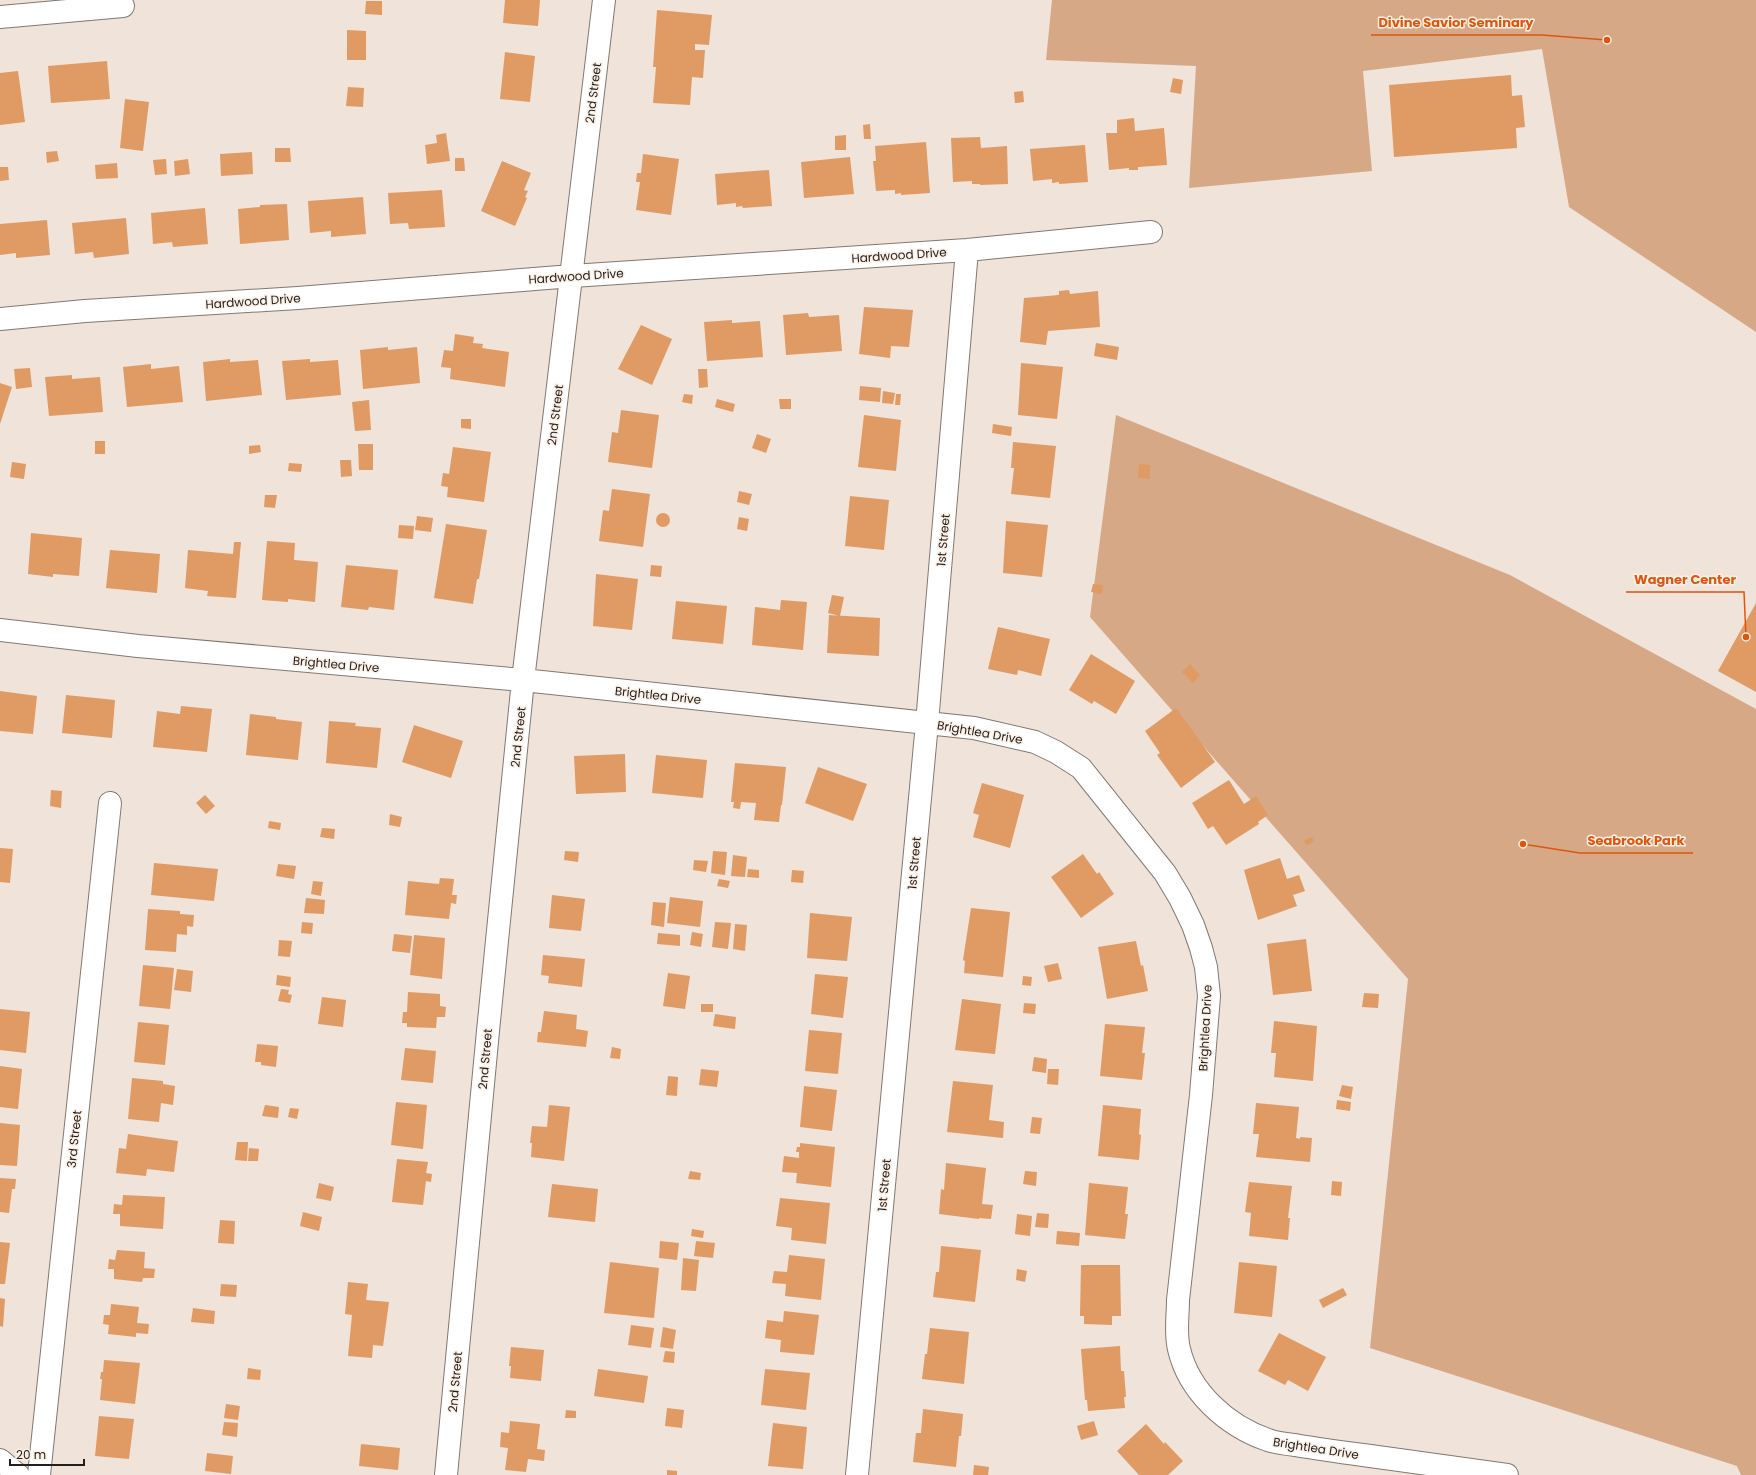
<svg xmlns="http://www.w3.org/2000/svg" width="1756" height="1475" font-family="Poppins,sans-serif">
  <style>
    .green { fill: #d7a886 }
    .building { fill: #e09a64 }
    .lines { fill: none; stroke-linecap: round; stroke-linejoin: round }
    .minor-casing { stroke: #837871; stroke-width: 24 }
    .minor { stroke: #fff; stroke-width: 22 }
    .labels { text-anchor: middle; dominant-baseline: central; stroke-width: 3; stroke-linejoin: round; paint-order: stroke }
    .street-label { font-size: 12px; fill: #221e1b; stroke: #fcf0e7 }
    .leader { fill: none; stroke: #de560d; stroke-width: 1.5 }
    .callout-dot { fill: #de560d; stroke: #fcf0e7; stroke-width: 1.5 }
    .callout-label { font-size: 13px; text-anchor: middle; font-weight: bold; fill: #de560d; stroke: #fcf0e7; stroke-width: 3; stroke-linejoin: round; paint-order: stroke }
  </style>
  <rect width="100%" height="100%" fill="#efe3da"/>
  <path class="green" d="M1052,0H1756V332L1569,207L1542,49L1363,71L1372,171L1189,188L1196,66L1046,60Z
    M1116,415L1510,575L1756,709V1475H1741L1737,1466L1370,1348L1408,979L1090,617Z"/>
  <path class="building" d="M505,0H540L538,26L503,23Z
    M366,1H382V15L365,14Z
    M657,10L712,15L709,45L695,44V50H705L703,78L692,77L690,105L653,103L656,67H653Z
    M347,30L366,31V60H347Z
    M505,52L535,56L530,102L500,99Z
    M107,61L110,99L51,103L48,66Z
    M18,71L25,122L0,125V73Z
    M1511,75L1512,96L1522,95L1525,127L1516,128L1517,148L1394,157L1389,85Z
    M1173,78L1183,80L1181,94L1170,92Z
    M348,87L364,88L363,107L346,106Z
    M1023,91L1024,102L1015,103L1014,92Z
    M125,99L149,102L143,151L120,148Z
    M1134,118L1135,131L1164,128L1167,165L1138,167V170H1129V168L1109,170L1106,133H1117V120Z
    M870,124L871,139H864L863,125Z
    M446,133L450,161L427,164L425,145L437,143L436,135Z
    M846,135V150H835V136Z
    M980,137L981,148L1007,146L1008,184L980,185V184H972V181L953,182L951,138Z
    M926,142L930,193L901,195V193L895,194V190L876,191L873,161H876L875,146Z
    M1085,145L1088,182L1059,184V182L1052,183V179L1033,181L1030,149Z
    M275,148H290L291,162H275Z
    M57,151L59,161L47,163L46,152Z
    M252,152L253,174L221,176L220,154Z
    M643,154L679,159L671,215L636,210L640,182H636L637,173H641Z
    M850,157L854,194L804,198L801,162Z
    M455,158H464L465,171H455Z
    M166,159L167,174L155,175L153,160Z
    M188,159L190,174L175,176L174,161Z
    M502,161L531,173L524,190L528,191L525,197L527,198L515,226L481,211Z
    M117,163L118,178L96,179L95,165Z
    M0,167H8L9,180L0,181Z
    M769,170L772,206L743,208L742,206L736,207V203L717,205L715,174Z
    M442,190L445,227L409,229L408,223L390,224L388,193Z
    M363,197L366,234L331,237V231L310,233L308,201Z
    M287,204L289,240L240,244L238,209L260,207V205Z
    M205,208L208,244L173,247L172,242L153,244L151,213Z
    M126,218L129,254L94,258L93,252L75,254L72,223Z
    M47,220L50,255L16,258V253L0,255V224Z
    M1069,290L1070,294L1098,291L1100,327L1048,331L1046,345L1020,342L1024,298L1059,295V291Z
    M864,307L913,310L909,347L891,346L890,358L859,354Z
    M808,313L809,317L839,315L842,351L786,355L783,315Z
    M732,320V323L760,321L763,357L707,361L704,322Z
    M641,325L672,339L652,385L618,369Z
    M455,334L474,337L473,343L483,344L482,348L509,352L505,387L450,379L451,368L441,367L444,350L453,351Z
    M1096,343L1119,347L1117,360L1094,356Z
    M388,347V350L417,347L420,383L363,389L360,350Z
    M230,359V362L258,360L262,395L206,401L203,362Z
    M310,359V362L338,360L341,395L286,400L282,361Z
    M1021,363L1063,367L1057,419L1018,415Z
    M151,364V369L179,366L183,402L127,407L123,367Z
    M30,368L32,387L16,389L14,369Z
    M698,369H707L708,387L699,388Z
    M72,375V379L100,377L103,412L49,416L45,377Z
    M0,383L12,387L0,424Z
    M860,386L881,388L880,402L859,400Z
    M883,391L895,393L893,404L882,403Z
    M684,394L693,395L692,404L682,402Z
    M896,394H901L900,405H895Z
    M717,399L735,404L733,412L715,407Z
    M779,399H791V409H780Z
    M369,400L371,430L355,431L352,402Z
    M621,410L659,415L652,468L608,462L612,432L618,433Z
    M864,415L901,420L896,471L858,467Z
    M461,419H471V429L461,428Z
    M993,424L1012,427L1011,436L992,433Z
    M757,434L771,439L766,453L752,448Z
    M95,441H105V454H95Z
    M1013,442L1056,446L1050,498L1011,494L1014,468H1011Z
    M358,444H373V470H359Z
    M260,445L261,452L249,454V446Z
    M453,447L491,452L484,502L447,497L448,487L441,486L443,473L449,474Z
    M340,460H351L352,476L341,477Z
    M12,462L26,464L24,479L10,477Z
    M289,463L302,464L301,472L288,471Z
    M1139,464L1150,465V479L1138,478Z
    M612,489L650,494L643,547L599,541L603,510L609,511Z
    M739,491L752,494L749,505L737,502Z
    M265,495H277L275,508L264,507Z
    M850,496L889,500L884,550L845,546Z
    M656 520a7 7 0 1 1 14 0a7 7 0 1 1-14 0Z
    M417,516L433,518L431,532L415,530Z
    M739,517L749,519L747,531L737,529Z
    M1006,521L1048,525L1042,577L1003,573Z
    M446,524L487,530L479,579H477L473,604L434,598Z
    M399,525L414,526L413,539L398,538Z
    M31,533L82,538L79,576L53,574V577L28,574Z
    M267,541L295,543L294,560L318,562L315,602L288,599V602L262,600Z
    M234,542H241L236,598L207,596L208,591L185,588L188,550L233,554Z
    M110,550L160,554L157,593L106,588Z
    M346,565L398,570L394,610L369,607L368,610L341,607Z
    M651,565L662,566L661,577L650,576Z
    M596,574L638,579L632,630L593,626Z
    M1093,584L1103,585L1102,594L1091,592Z
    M832,595L844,597L840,616L828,613Z
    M781,600L807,602L803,650L752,645L755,607L780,610Z
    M676,601L727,606L723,644L672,639Z
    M1756,603V692L1718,671Z
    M829,615L880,618L879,656L827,653Z
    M998,627L1050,639L1041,676L1018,670L1017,675L988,669Z
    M1091,654L1135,681L1116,714L1094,701L1092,704L1069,690Z
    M1190,664L1200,675L1193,683L1182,672Z
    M0,691L37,696L33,734L0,731Z
    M66,695L115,700L112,738L62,733Z
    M181,706L212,709L207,752L153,747L157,711L180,714Z
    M1176,708L1215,762L1181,788L1157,755L1160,753L1145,731Z
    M250,714L276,717V719L302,722L298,760L246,755Z
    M329,721L356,723L355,726L381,728L377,768L326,763Z
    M414,725L463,741L451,778L402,762Z
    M625,754L626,792L576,794L574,756Z
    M656,755L707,760L703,798L652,793Z
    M735,763L786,767L782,805H781L779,822L754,820L756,803L741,802L740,809L733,808L734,802H731Z
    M818,767L867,784L853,821L805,803Z
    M1229,780L1244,804L1256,796L1268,815L1258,822L1259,824L1226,845L1213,826L1208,829L1192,803Z
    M982,783L1024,795L1010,848L973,837L979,815L973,813Z
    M51,790L62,791L61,808L50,806Z
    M205,795L215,806L206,814L196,803Z
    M390,814L402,817L400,827L389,825Z
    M269,821L281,823L280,830L268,828Z
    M322,828L335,829L334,839L320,837Z
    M1312,837L1314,842L1306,845L1304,840Z
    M0,848L13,849L10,883L0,882Z
    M565,851L579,852L578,862L564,860Z
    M713,851L727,852L725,875L711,873Z
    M1083,854L1097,874L1099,872L1114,894L1081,918L1051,877Z
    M733,855L747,857L745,877L731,876Z
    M1280,858L1287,879L1299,875L1305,891L1293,895L1297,906L1258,920L1244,870Z
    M694,860L708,861L706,872L693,870Z
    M154,863L218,869L214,901L151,895Z
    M278,864L296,866L294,879L276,876Z
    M748,869L759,870V878L747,877Z
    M792,870L804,871L803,883L791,882Z
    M440,878L454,879L452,895H457L456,904L451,903L449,919L405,915L408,881L439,884Z
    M719,879L730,881L728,888L717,886Z
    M313,881L323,882L321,896L311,894Z
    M552,895L585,899L581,931L549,928Z
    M670,897L703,901L700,927L667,923Z
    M306,898L325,900L324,914L304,913Z
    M653,902L666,903L664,927L651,925Z
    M971,908L1010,912L1003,977L964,973L965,961L963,960Z
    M148,909L180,911V914L194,915L193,927L187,926V935L177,934L176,952L145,950Z
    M810,913L852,917L847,961L807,958Z
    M302,922L313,923L312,934L301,933Z
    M715,922L731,923L728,949L712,947Z
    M735,924L747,925L745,951L733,949Z
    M692,932L703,934L701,947L690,945Z
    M658,933L680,935V946L657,944Z
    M394,934L412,936L410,953L392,951Z
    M414,935L445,938L442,979L410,975Z
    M1306,939L1312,991L1273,995L1267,944Z
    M279,940L292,941L290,957L278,956Z
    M1136,941L1141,966L1143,965L1148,991L1107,999L1098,947Z
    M543,955L585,959L582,987L548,983L549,976L541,975Z
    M1058,963L1062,979L1048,982L1044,966Z
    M143,965L174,968L170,1009L139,1006Z
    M177,969L193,971L191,992L174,990Z
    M668,973L690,976L685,1009L663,1006Z
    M815,974L848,977L843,1018L811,1014Z
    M277,975L291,977L290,987L276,985Z
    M1023,976L1032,977L1031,986L1022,985Z
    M281,989L289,990L288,994L292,995L290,1003L278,1001Z
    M408,992L440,994V1006L446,1007L445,1017H437L436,1028L407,1027V1023H402L403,1012H407Z
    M1364,993L1379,994L1378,1008L1362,1007Z
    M322,997L346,1000L343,1027L318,1024Z
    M962,999L1001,1004L995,1054L955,1050Z
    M1024,1003L1036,1004L1035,1014L1023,1013Z
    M701,1004H713V1012H701Z
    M0,1009L30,1012L26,1053L0,1050Z
    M544,1011L577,1015L576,1029L588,1031L586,1047L537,1042L538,1032H541Z
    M715,1014L736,1017L735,1029L713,1026Z
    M1274,1021L1317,1026L1313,1081L1274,1077L1276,1053H1271Z
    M138,1022L169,1025L165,1065L134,1062Z
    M1105,1024L1145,1027L1142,1053H1145L1142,1080L1100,1076Z
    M809,1030L842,1033L838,1074L805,1071Z
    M257,1044L278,1046L276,1067L261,1065V1062H255Z
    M612,1047L621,1049L620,1059L610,1058Z
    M405,1048L436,1051L433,1083L401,1080Z
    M1034,1057L1047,1059L1046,1073L1032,1071Z
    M0,1066L22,1069L18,1109L0,1107Z
    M701,1069L719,1071L717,1087L699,1085Z
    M1048,1069H1059L1058,1085L1047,1084Z
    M668,1076L678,1077L677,1096L666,1095Z
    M132,1078L163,1081V1084L175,1086L173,1105L161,1103L159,1122L128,1119Z
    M953,1081L993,1085L989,1120L1004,1122L1003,1138L947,1132Z
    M1342,1085L1353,1087L1351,1099L1339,1096Z
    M804,1086L837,1090L832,1131L800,1127Z
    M1337,1100L1351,1102L1350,1111L1336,1109Z
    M396,1102L427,1105L423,1149L391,1145Z
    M1256,1103L1299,1107L1296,1138L1300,1139V1137L1312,1138L1310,1162L1256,1157L1259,1134H1253Z
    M265,1105L279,1107L278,1118L262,1116Z
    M549,1105L570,1107L564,1161L531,1157L532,1143H530L532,1126L547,1127Z
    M1103,1105L1141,1109L1139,1134L1141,1135L1139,1160L1098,1156Z
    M290,1108L299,1109L297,1119L288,1117Z
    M1032,1117L1042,1118L1040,1134L1030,1133Z
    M0,1123L20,1125L17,1166L0,1165Z
    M128,1134L178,1141L174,1172L147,1169L146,1176L116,1173L119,1148L126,1149Z
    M237,1142H248L247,1161L235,1160Z
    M800,1143L835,1147L831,1187L796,1183L797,1173L782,1172L784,1156L799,1158V1152H796L797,1147H800Z
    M249,1148L259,1149L258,1161H248Z
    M397,1159L428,1162L426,1173L432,1174L431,1182L426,1181L423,1205L392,1202Z
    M946,1163L986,1168L982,1204L993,1205L991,1219L979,1218V1219L939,1214L941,1189L944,1190Z
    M690,1171L701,1173L700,1180L688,1179Z
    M1025,1171L1037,1172L1036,1186L1023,1184Z
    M0,1178L16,1179L15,1189H12L9,1213L0,1212Z
    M1332,1181L1342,1182L1341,1196L1331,1195Z
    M1249,1182L1292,1186L1288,1218H1290L1288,1240L1249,1236L1251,1213L1245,1212Z
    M319,1183L334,1187L331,1201L316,1198Z
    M1089,1183L1128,1187L1125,1214H1128L1125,1239L1085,1235Z
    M552,1184L598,1189L595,1222L548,1217Z
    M123,1195L165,1197L163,1229L120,1226V1214H113L114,1204L122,1205Z
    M780,1198L830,1203L826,1244L791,1240L792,1228L776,1226Z
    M303,1212L322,1217L319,1231L300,1226Z
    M1037,1213L1049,1214L1048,1228L1035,1227Z
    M1017,1214L1032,1216L1030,1236L1015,1234Z
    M220,1220L235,1221L234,1244L218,1243Z
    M692,1229L704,1231L703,1238L691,1236Z
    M1057,1231L1080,1233L1079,1246L1056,1244Z
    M660,1241L679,1243L677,1260L659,1258Z
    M696,1241L715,1243L713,1258L694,1256Z
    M0,1242L10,1243L5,1284H0Z
    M941,1246L981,1250L975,1302L933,1297L936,1272H939Z
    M117,1250L145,1252L144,1268L155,1269L154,1278H143L142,1282L114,1279V1269H108L109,1259L115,1260Z
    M789,1255L825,1259L821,1300L785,1296L786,1284L772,1283L774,1271L787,1272Z
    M683,1258L699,1260L696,1291L681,1290Z
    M610,1262L659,1268L654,1318L604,1313Z
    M1239,1262L1277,1266L1272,1317L1234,1313Z
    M1081,1265H1120L1121,1316H1112V1325L1084,1324V1316H1080Z
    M1017,1269L1027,1271L1025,1282L1016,1280Z
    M348,1282L368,1284L366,1300L389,1302L383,1346L373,1345L372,1358L348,1356L352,1315L345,1314Z
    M221,1284L237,1285L236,1297L220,1296Z
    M1343,1288L1347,1295L1323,1308L1319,1300Z
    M0,1298L5,1299L3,1327L0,1326Z
    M111,1304L139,1307L137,1323L149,1324L148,1334L136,1333V1337L108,1334L109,1325L103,1324L104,1315H110Z
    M193,1308L215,1311L214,1324L191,1322Z
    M784,1311L819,1315L814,1355L780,1352L781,1340L765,1338L767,1320L783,1322Z
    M631,1325L654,1328L651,1348L628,1345Z
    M663,1327L676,1330L673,1349L660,1347Z
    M930,1328L969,1332L964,1384L922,1379L925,1354H927Z
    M1279,1333L1326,1357L1308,1391L1288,1380L1285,1385L1258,1371Z
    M1120,1346L1121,1371H1124L1126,1397H1124L1125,1408L1088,1411L1087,1400H1085L1081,1349Z
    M511,1347L544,1350L541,1381L510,1378L511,1366H509Z
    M665,1351L675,1352L674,1363L663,1362Z
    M104,1360L140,1363L135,1404L100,1400L102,1379H100L101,1372H103Z
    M248,1368L261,1370L260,1380L247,1379Z
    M598,1369L648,1376L644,1403L594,1396Z
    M765,1369L810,1373L806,1410L761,1405Z
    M226,1404L240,1406L238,1420L224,1418Z
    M667,1408L684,1410L682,1428L665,1426Z
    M923,1409L963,1414L961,1436H959L956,1467L913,1462L916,1433H921Z
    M566,1410L576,1411V1418H565Z
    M99,1416L134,1419L129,1459L95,1456Z
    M510,1421L540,1424L537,1449L545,1450L544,1461L528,1459L526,1472L505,1470L508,1448L500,1447L501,1432L509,1433Z
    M1094,1421L1098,1435L1081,1440L1077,1426Z
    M224,1422L238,1423L237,1437L222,1435Z
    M773,1423L807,1427L803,1469L768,1466Z
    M1146,1424L1164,1444L1165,1442L1183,1461L1168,1475H1139L1117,1451Z
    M361,1444L400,1448L398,1470L359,1466Z
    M207,1453L233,1456L231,1474L205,1471Z
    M974,1465L989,1467L988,1475H973Z
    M667,1470L677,1471V1475H667Z"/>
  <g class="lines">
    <g class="minor-casing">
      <path id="minor" d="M0,17L123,6
        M0,319L85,311L298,298L572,276L967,250L1151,232
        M0,630L138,646L523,680L974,728L1035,742L1056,752L1081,768L1165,873L1180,898L1193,925L1201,948L1206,967L1209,996L1201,1095L1178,1300C1178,1316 1175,1333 1179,1349C1189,1392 1227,1426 1268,1440C1276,1443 1286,1444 1295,1445C1318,1449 1340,1452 1363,1455C1411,1462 1459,1468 1507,1475
        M0,1460L18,1475
        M39,1475L110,803
        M446,1475L488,1031L523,680L604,0
        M857,1475L927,723L967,250"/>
    </g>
    <use href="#minor" class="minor"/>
  </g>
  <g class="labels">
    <g class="street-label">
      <text transform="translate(593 93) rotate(-83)">2nd Street</text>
      <text transform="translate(899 255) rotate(-4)">Hardwood Drive</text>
      <text transform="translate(576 276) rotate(-4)">Hardwood Drive</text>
      <text transform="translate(253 301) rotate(-4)">Hardwood Drive</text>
      <text transform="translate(555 415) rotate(-83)">2nd Street</text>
      <text transform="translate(943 540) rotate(-85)">1st Street</text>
      <text transform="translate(336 664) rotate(5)">Brightlea Drive</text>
      <text transform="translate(658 695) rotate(6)">Brightlea Drive</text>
      <text transform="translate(980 732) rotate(10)">Brightlea Drive</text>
      <text transform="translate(518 737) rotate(-84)">2nd Street</text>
      <text transform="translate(914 863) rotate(-85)">1st Street</text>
      <text transform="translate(1205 1028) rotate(-87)">Brightlea Drive</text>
      <text transform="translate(485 1059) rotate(-85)">2nd Street</text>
      <text transform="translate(74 1139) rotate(-84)">3rd Street</text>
      <text transform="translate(884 1185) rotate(-85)">1st Street</text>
      <text transform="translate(455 1382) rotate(-85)">2nd Street</text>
      <text transform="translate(1316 1448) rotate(9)">Brightlea Drive</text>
    </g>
  </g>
  <path class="leader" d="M1607 40L1542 35H1371M1746 637L1744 592H1626M1523 844L1580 853H1693"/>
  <g class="callout-dot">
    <circle cx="1607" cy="40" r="4"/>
    <circle cx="1746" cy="637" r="4"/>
    <circle cx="1523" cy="844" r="4"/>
  </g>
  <g class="callout-label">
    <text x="1456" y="27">Divine Savior Seminary</text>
    <text x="1685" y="584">Wagner Center</text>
    <text x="1636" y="845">Seabrook Park</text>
  </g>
  <path d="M10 1459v6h74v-6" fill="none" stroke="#221e1b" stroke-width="2"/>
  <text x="16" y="1459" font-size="12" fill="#221e1b" stroke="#fcf0e7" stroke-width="3" paint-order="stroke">20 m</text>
</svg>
